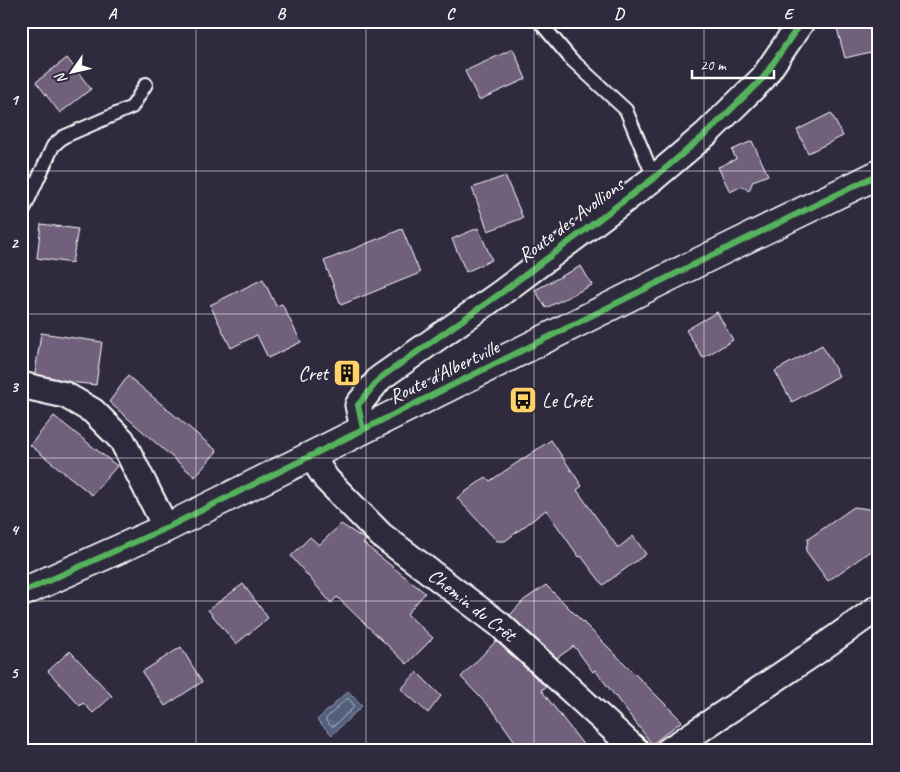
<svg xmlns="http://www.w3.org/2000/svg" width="900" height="772" font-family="Caveat,sans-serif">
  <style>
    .water { fill: url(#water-ripples); stroke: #979fb0 }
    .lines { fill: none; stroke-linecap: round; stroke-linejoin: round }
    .shore { stroke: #b9bfca; stroke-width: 1 }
    .building { fill: #6f607c; stroke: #fff }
    .service-casing { stroke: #fff; stroke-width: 16 }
    .minor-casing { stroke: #fff; stroke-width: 29 }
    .primary-casing { stroke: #fff; stroke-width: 31 }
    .service { stroke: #2f2a3d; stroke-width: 12 }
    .minor { stroke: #2f2a3d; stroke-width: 25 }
    .primary { stroke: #2f2a3d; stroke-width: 28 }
    .cycleway-casing { stroke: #2f2a3d; stroke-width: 9 }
    .cycleway { stroke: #56b35d; stroke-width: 6 }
    .grid { fill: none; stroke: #fff; stroke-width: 1; stroke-opacity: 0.55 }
    .labels { text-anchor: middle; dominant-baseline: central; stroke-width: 4; stroke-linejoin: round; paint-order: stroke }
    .street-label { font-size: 20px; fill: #fff; stroke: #2f2a3d }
    .poi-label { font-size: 20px; fill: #fff; stroke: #2f2a3d; text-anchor: end }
    .neatline { fill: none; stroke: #fff; stroke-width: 2 }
    .grid-label { font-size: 16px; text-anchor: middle; font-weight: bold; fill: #fff }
  </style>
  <defs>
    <pattern id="water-ripples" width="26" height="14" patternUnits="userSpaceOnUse" patternTransform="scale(1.25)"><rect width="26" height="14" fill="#515f7b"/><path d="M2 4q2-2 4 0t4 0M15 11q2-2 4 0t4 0" fill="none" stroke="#6b778f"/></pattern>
  </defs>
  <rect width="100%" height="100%" fill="#2f2a3d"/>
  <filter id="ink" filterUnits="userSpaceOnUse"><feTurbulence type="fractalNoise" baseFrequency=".02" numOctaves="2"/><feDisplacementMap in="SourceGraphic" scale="10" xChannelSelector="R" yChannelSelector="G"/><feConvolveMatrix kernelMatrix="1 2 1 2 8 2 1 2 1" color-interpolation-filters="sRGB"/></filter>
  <g filter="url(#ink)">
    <path class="water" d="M348,691L362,706L332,735L317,720Z"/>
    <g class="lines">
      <path class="shore" d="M346,699H349L353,704L354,707L334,726H331L326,721V719Z"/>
    </g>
    <path class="building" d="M835,21H873L879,50L845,58Z
      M513,49L526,79L479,100L465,71Z
      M67,58L91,89L60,113L36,82Z
      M831,113L843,136L808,153L797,130Z
      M752,141L768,175L753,181L749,191L742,186L730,192L718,167L736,159L732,150Z
      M505,176L523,218L488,231L472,188Z
      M41,224L78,229L72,263L37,258Z
      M478,228L492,260L466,272L452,239Z
      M402,229L420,273L341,305L324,261Z
      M581,266L592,285L546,308L535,290Z
      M263,279L276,306L282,304L301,342L268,358L257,335L231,348L210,305Z
      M717,312L733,340L703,358L686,330Z
      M41,333L102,342L96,385L70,382L35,374Z
      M822,345L839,376L792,402L775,371Z
      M128,376L217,451L195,477L109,402Z
      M54,416L117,466L92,495L30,445Z
      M551,440L582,486L577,490L618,548L633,536L646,554L603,585L581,556L579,557L546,510L505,541H497L457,498L486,477L490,481Z
      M854,507L869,509L879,525V545L828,581L806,551L808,539Z
      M341,524L366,540L363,543L425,593L407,614L433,638L407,664L337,597L331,603L291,556L310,537L319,545Z
      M243,584L268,618L236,644L208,610Z
      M546,585L682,721L652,744L595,670L593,672L574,646L557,658L510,615L524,600Z
      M496,641L546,687L541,690L588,751H522L494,712L461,677Z
      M181,647L202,682L165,706L142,672Z
      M70,651L112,696L93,713L83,703L80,706L48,671Z
      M417,672L441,696L428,713L401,689Z"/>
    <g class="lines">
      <g class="service-casing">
        <path id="service" d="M539,21L571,59L626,110L654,178
          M21,216L53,146L63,137L132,107L146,84"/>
      </g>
      <g class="minor-casing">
        <path id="minor" d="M21,385L65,395L93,411L122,440L166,528
          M363,429L358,405L380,378L501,293L654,178L707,133L763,78L802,21
          M311,456L327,480L381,535L499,624L637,751
          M668,751L817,651L879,607"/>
      </g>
      <g class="primary-casing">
        <path id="primary" d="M21,593L166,528L705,259L879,174"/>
      </g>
      <use href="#service" class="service"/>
      <use href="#minor" class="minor"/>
      <use href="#primary" class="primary"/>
      <g class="cycleway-casing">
        <path id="cycleway" d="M363,429L358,405L380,378L501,293L654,178L707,133L763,78L802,21
          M21,593L166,528L705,259L879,174"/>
      </g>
      <use href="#cycleway" class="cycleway"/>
    </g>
  </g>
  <path class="grid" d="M196,21V751M366,21V751M534,21V751M704,21V751M21,171H879M21,314H879M21,458H879M21,601H879"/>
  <defs>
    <g id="building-square" transform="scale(1.4375)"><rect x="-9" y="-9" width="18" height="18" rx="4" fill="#ffd166" stroke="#2f2a3d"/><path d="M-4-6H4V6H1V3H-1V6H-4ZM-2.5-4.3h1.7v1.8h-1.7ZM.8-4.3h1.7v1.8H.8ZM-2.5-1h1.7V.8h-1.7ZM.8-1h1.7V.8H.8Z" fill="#111"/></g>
    <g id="bus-square" transform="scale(1.4375)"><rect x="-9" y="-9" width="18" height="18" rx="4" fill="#ffd166" stroke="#2f2a3d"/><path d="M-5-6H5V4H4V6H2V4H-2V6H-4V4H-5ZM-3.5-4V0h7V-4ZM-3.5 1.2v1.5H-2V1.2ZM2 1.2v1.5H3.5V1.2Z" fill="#111"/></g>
  </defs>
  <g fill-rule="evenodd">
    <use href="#building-square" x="347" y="373"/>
    <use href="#bus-square" x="523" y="400"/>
  </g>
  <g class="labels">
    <g class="street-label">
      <text transform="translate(571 220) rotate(-37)">Route des Avollions</text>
      <text transform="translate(444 372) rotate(-26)">Route d'Albertville</text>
      <text transform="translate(472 605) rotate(38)">Chemin du Crêt</text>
    </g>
    <g class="poi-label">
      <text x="328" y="373">Cret</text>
      <text x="542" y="400" text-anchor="start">Le Crêt</text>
    </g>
  </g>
  <rect width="900" height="772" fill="none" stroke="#2f2a3d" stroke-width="55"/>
  <g transform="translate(72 72) rotate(236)" stroke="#2f2a3d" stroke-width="4" paint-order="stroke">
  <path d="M0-4L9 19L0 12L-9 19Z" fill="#ffffff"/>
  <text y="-8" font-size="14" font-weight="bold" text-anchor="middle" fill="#ffffff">N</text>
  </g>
  <path d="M692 70v8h82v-8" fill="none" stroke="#ffffff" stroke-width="2.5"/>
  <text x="700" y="70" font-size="15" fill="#ffffff" stroke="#2f2a3d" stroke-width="4" paint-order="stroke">20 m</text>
  <rect x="28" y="28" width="844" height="716" class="neatline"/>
  <g class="grid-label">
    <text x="112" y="19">A</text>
    <text x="281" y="19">B</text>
    <text x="450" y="19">C</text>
    <text x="619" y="19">D</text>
    <text x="788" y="19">E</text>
    <text x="14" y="105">1</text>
    <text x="14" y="248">2</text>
    <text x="14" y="392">3</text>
    <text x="14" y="535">4</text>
    <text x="14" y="678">5</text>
  </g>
</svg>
